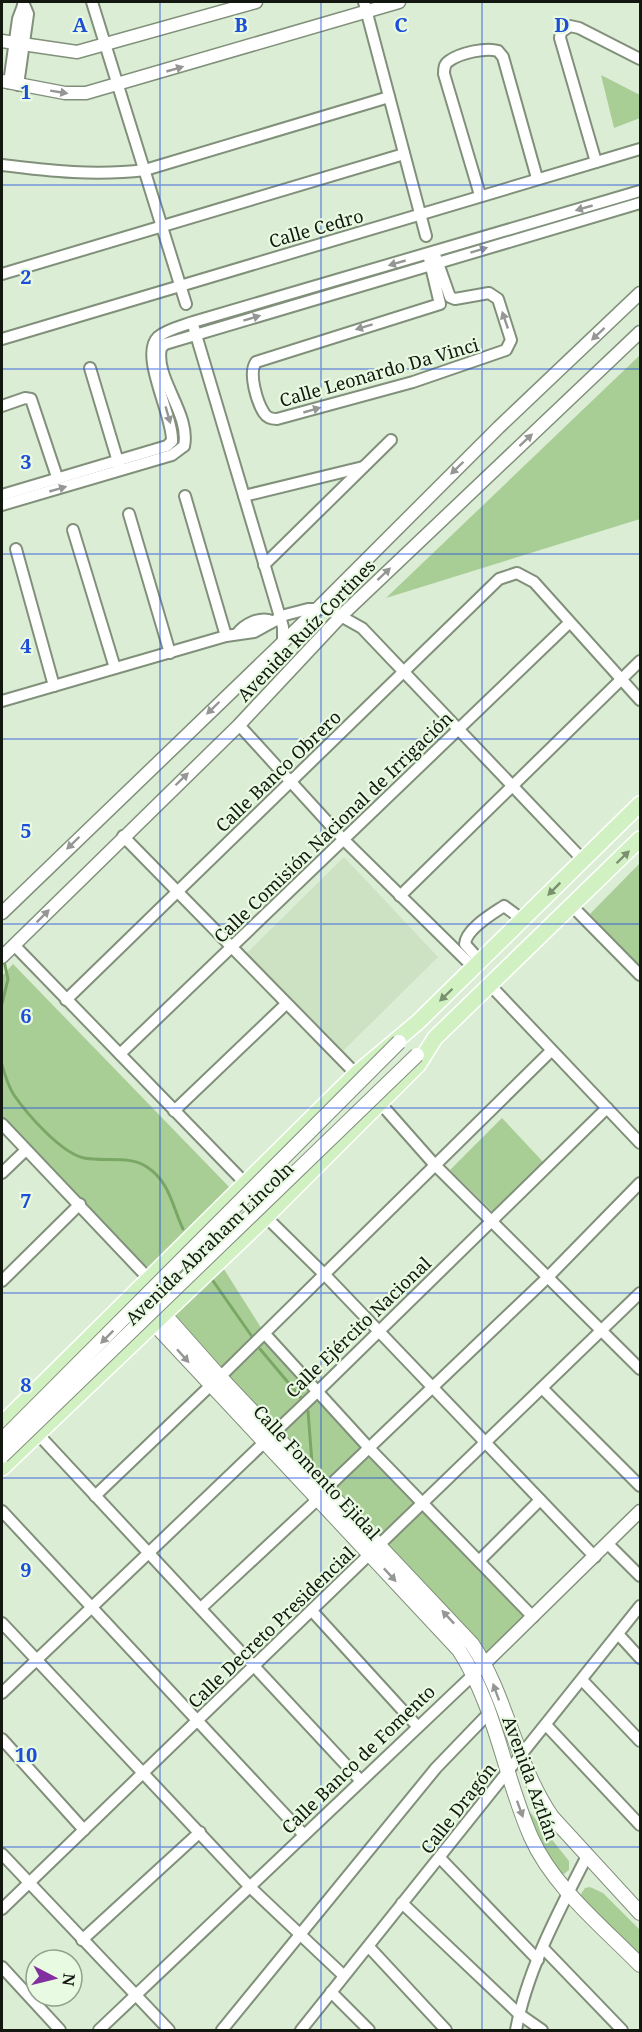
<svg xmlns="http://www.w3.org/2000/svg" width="642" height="2032" font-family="'Noto Serif',serif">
  <rect width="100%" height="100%" fill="#dcedd5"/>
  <polygon fill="#cde2c3" points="344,857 438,957 340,1054 245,955"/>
  <g fill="#a8ce96">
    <polygon points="601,75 640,95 640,118 614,128"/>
    <polygon points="640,355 640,519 386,598 639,356"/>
    <polygon points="640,863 640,967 590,914"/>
    <polygon points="13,964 233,1191 151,1275 2,1120 2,976"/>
    <polygon points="502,1118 546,1165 493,1212 450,1170"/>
    <polygon points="222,1266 265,1334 533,1617 485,1663 163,1312"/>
    <polygon points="522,1802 569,1861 569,1870 560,1877 540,1846"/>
    <polygon points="590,1887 603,1893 640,1930 640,1962 582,1904 581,1894 585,1888"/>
  </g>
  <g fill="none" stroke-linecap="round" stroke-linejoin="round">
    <g stroke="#7ba766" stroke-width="3">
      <polyline points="2,1004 8,979 4,961"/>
      <path d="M2 1065C5 1075 8 1086 14 1095 27 1114 61 1153 84 1158 104 1162 130 1155 147 1167 170 1182 172 1206 183 1229"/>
      <polyline points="211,1278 253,1338"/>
      <polyline points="260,1349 302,1399"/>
      <polyline points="308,1411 312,1463"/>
    </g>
    <defs>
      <g id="minor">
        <polyline points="92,2 186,304"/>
        <polyline points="364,2 426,236"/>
        <polyline points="9,83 18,19 24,3"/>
        <polyline points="18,85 28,14 23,2"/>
        <polyline points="596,162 560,38 561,32 570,26 579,28 640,59"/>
        <path d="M2 165C50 171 96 176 145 170L389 97"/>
        <path d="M480 195 444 74C444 69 444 64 449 61 460 53 486 47 498 51L503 57 537 178"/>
        <path d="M428 254 440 304 256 362C248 373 257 402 264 413 267 418 272 419 277 419L413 382 506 350 511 340 498 299 489 293 455 299 450 297 434 252"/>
        <polyline points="2,274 404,154"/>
        <polyline points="194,328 283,627 283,640"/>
        <polyline points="2,339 640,149"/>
        <polyline points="90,368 119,465"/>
        <polyline points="2,406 25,398 31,399 57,477"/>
        <path d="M172 441C173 415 139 355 158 337 166 330 182 326 193 322L640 191"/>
        <path d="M184 446C191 414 154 378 161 348L165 344 640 203"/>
        <polyline points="2,495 167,446 172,441"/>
        <polyline points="185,496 226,636"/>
        <polyline points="244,496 363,467"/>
        <polyline points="2,505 172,455 184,446"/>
        <polyline points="129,514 170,653"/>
        <polyline points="73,530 115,668"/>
        <polyline points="16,549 54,686"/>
        <polyline points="264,565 391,440"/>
        <path d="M237 634C244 624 260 616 272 621"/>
        <polyline points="2,701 226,636 254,632 285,615 308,609 328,609 362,628 583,860"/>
        <polyline points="239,725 343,839 474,968"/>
        <polyline points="123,836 356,1074"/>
        <polyline points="400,896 640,661"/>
        <polyline points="572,906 640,975"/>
        <polyline points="14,945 245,1183"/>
        <path d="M481 962 465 944C466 929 492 914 504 906L523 920"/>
        <polyline points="491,986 640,1143"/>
        <polyline points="66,1000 499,579 517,573 534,582 640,700"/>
        <polyline points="120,1054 569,623"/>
        <polyline points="381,1104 434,1164 640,1369"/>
        <polyline points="174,1111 286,1004"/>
        <polyline points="2,1124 149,1279"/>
        <polyline points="2,1173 26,1150"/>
        <polyline points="266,1217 326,1276 595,1557"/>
        <polyline points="2,1281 80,1204"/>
        <polyline points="265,1334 369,1448 533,1617"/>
        <polyline points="220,1377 551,1051"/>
        <polyline points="542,1388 640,1486"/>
        <polyline points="37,1433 360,1780"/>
        <polyline points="327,1488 548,1277 640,1183"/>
        <polyline points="95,1496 210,1386"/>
        <polyline points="2,1511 304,1835"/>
        <polyline points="608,1544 640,1576"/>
        <polyline points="479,1561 540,1500"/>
        <polyline points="201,1608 318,1499"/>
        <polyline points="313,1612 417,1726"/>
        <polyline points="2,1623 251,1888 343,1975"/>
        <polyline points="619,1635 640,1658"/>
        <polyline points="583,1681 640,1741"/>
        <polyline points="2,1693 317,1392 607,1108"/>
        <polyline points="547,1726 640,1825"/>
        <polyline points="2,1739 84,1830"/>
        <polyline points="2,1854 169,2030"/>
        <polyline points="440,1858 538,1960"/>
        <polyline points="402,1903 519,2014 542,2030"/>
        <polyline points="2,1909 640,1293"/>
        <polyline points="82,1940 200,1832"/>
        <polyline points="369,1947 446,2030"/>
        <polyline points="543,1948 622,2030"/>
        <polyline points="2,1967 60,2030"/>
        <polyline points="331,1992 369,2030"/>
        <polyline points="99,2030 473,1675"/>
        <polyline points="222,2030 436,1768 489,1713"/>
        <polyline points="301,2030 640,1606"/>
        <path d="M516 2030C527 1970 559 1911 587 1856"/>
      </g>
      <g id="tertiary">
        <polyline points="2,41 77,52 256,2"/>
        <polyline points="2,81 65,93 86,93 399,2"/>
        <polyline points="2,913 304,622 499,427 640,293"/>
        <polyline points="2,957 239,725 342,615 640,332"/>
        <polyline points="478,1670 640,1511"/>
      </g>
      <g id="secondary">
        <path d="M141 1288 220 1377 472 1644C507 1696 515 1763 552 1817L640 1913"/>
        <path d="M130 1298 459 1650C496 1707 504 1776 531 1837 553 1887 603 1927 640 1965"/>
      </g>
      <g id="primary">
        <polyline points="2,1424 356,1074 418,1022 640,804"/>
        <polyline points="2,1468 266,1217 418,1065 435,1038 640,839"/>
      </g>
    </defs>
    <use href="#minor" stroke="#81907a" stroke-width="14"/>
    <use href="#tertiary" stroke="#81907a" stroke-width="15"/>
    <use href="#secondary" stroke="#81907a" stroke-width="16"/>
    <use href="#primary" stroke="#fff" stroke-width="18"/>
    <use href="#minor" stroke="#fff" stroke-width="10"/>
    <use href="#tertiary" stroke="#fff" stroke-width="12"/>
    <use href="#secondary" stroke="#fff" stroke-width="14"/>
    <use href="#primary" stroke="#d1f1c2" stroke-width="15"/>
    <defs>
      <g id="secondary-bridge">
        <polyline points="2,1440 399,1042"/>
        <polyline points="2,1456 417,1055"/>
      </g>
    </defs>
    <use href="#secondary-bridge" stroke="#81907a" stroke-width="16" stroke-linecap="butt"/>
    <use href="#secondary-bridge" stroke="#fff" stroke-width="14"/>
  </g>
  <defs><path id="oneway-solid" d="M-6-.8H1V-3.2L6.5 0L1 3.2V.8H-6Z" transform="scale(1.5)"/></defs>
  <g fill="#949793">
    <use href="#oneway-solid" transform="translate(175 69) rotate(-16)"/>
    <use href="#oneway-solid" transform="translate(59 92) rotate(9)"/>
    <use href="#oneway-solid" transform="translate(584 208) rotate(164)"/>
    <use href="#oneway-solid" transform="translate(479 250) rotate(-17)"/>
    <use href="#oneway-solid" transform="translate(397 263) rotate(164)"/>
    <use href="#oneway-solid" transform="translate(252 318) rotate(-17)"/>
    <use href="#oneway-solid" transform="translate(505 320) rotate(-109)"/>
    <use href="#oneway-solid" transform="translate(364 327) rotate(163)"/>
    <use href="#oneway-solid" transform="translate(598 334) rotate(137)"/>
    <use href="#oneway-solid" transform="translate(312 410) rotate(-16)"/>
    <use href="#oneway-solid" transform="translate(168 415) rotate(74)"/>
    <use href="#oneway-solid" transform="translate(526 440) rotate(-43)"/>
    <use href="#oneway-solid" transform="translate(457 468) rotate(136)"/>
    <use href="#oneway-solid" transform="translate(58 489) rotate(-16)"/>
    <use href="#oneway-solid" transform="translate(384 574) rotate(-43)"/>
    <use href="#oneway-solid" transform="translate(213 708) rotate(136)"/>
    <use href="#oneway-solid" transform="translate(182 779) rotate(-44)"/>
    <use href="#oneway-solid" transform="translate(73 843) rotate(136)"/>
    <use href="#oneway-solid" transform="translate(43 916) rotate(-45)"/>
    <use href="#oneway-solid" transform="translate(107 1337) rotate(135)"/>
    <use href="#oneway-solid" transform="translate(183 1356) rotate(48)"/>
    <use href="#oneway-solid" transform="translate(390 1575) rotate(47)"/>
    <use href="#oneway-solid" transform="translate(448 1617) rotate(-133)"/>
    <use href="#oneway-solid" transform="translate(496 1692) rotate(-110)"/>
    <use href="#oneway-solid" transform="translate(520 1809) rotate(70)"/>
  </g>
  <g fill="#7b8f71">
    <use href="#oneway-solid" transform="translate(623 857) rotate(-44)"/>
    <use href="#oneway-solid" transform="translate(554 889) rotate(135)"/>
    <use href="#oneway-solid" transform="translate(446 995) rotate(136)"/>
  </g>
  <path fill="none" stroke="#1d4ed8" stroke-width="1.5" stroke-opacity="0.55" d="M160 2V2030M321 2V2030M482 2V2030M2 185H640M2 369H640M2 554H640M2 739H640M2 924H640M2 1108H640M2 1293H640M2 1478H640M2 1663H640M2 1847H640"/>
  <g text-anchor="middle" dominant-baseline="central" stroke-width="4.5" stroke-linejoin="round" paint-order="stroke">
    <g font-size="18" fill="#12180f" stroke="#e9fae2">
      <text transform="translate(316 228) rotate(-16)">Calle Cedro</text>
      <text transform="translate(379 372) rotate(-16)">Calle Leonardo Da Vinci</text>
      <text transform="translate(306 630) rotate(-46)">Avenida Ruíz Cortines</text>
      <text transform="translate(278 771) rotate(-44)">Calle Banco Obrero</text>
      <text transform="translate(333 827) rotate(-44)">Calle Comisión Nacional de Irrigación</text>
      <text transform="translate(209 1243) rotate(-44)">Avenida Abraham Lincoln</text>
      <text transform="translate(358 1327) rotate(-44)">Calle Ejército Nacional</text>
      <text transform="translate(317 1472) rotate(47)">Calle Fomento Ejidal</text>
      <text transform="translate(271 1627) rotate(-44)">Calle Decreto Presidencial</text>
      <text transform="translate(358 1759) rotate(-44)">Calle Banco de Fomento</text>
      <text transform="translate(531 1778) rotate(70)">Avenida Aztlán</text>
      <text transform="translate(458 1808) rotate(-52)">Calle Dragón</text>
    </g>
  </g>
  <g font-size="20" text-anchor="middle" font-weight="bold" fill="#1d4ed8" stroke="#e9fae2" stroke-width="4.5" stroke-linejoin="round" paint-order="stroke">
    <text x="80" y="32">A</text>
    <text x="241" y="32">B</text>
    <text x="401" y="32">C</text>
    <text x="562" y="32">D</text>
    <text x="26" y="99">1</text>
    <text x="26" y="284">2</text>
    <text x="26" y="469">3</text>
    <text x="26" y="653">4</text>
    <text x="26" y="838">5</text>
    <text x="26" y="1023">6</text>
    <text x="26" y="1208">7</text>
    <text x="26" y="1392">8</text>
    <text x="26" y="1577">9</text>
    <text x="26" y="1762">10</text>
  </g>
  <rect width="642" height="2032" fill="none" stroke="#12180f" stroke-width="6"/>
  <g transform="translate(54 1978) rotate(97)"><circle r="28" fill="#e9fae2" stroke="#93a08e" stroke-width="1.5"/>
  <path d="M0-4.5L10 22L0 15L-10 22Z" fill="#822f9f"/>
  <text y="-9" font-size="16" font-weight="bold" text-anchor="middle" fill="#12180f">N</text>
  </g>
</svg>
